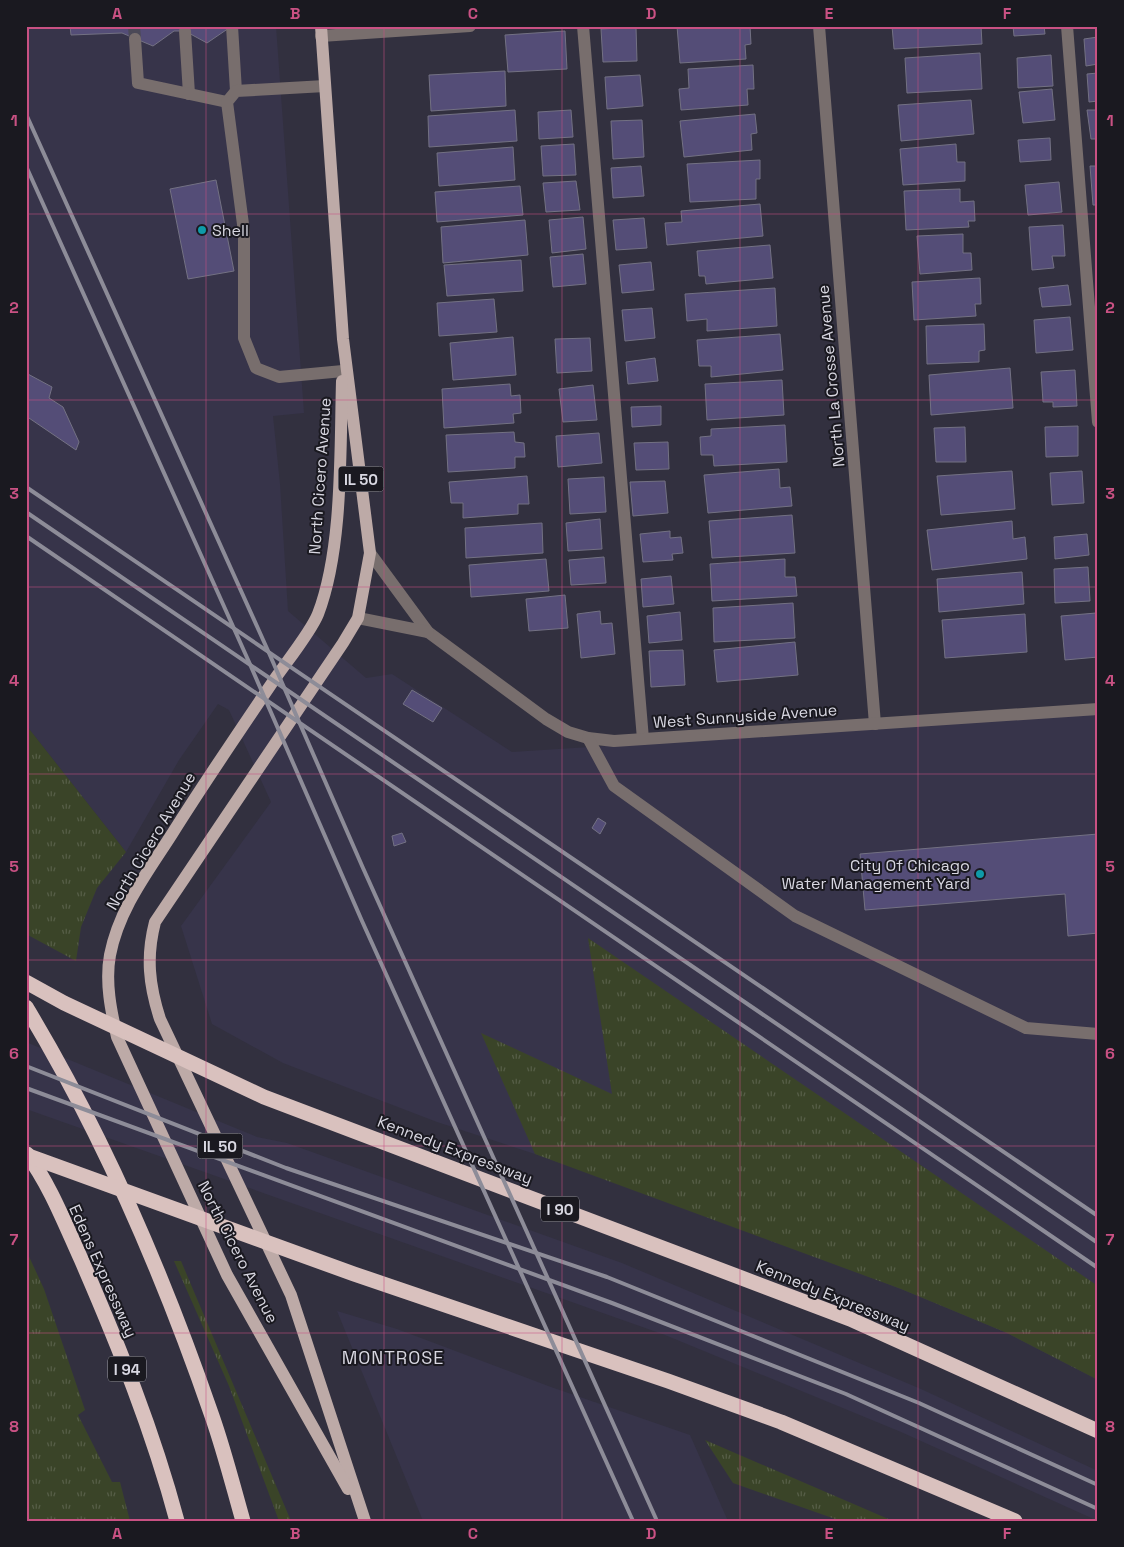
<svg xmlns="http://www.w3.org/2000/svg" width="1124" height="1547" font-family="'Space Grotesk',sans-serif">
  <defs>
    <pattern id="grass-tufts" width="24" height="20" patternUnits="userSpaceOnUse" patternTransform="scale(1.25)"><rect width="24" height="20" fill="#3a4428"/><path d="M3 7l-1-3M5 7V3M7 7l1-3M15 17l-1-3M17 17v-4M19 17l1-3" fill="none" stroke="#565e47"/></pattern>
  </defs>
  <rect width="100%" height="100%" fill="#32303f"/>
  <g fill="#37344a">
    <polygon points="26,26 276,26 304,413 273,416 280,484 288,611 366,678 392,674 512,752 1098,714 1098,1380 1007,1333 901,1289 665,1200 535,1154 437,1122 283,1063 212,1024 181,926 271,802 229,710 218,704 179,760 126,852 26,725"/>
    <polygon points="26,1042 257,1137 287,1143 622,1263 921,1389 1098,1471 1098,1521 901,1432 665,1335 26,1109"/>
    <polygon points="337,1311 397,1329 551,1387 690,1435 728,1521 423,1521"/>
  </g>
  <g fill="url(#grass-tufts)">
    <polygon points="26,725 126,852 97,888 81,927 76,961 26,934"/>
    <polygon points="588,938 1098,1286 1098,1380 1007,1333 901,1289 535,1154 481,1033 612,1094"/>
    <polygon points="26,1250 44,1289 85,1410 78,1415 112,1482 120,1482 130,1521 26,1521"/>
    <polygon points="174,1261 181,1261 291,1521 279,1521 229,1386"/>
    <polygon points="705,1440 893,1521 841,1521 733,1483"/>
  </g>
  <g fill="#544d77" stroke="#737183">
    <polygon points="70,26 229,26 229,28 207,43 185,31 174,31 153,46 122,33 71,35"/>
    <polygon points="677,26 750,26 751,44 745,45 746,59 680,63"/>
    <polygon points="892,26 981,26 982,44 894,49"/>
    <polygon points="1013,26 1044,26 1045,34 1014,36"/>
    <polygon points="636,27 637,61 603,62 601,29"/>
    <polygon points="565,31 567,69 508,72 505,35"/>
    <polygon points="1098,37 1098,64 1086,66 1084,39"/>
    <polygon points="980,53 982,89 907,93 905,58"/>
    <polygon points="1051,55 1053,86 1018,88 1017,58"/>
    <polygon points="753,65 754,89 747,89 748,105 681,110 679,89 689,88 688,69"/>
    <polygon points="505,71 506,106 431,111 429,75"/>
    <polygon points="1098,73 1098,101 1089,102 1087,74"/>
    <polygon points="640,75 643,106 607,109 605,77"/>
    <polygon points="1052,89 1055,120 1023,123 1019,92"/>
    <polygon points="971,100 974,134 901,141 898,105"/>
    <polygon points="515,110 517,141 429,147 428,116"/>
    <polygon points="571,110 573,137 539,139 538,112"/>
    <polygon points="1087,110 1098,110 1098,139 1091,139"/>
    <polygon points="755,114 757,133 751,134 752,150 684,157 680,121"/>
    <polygon points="642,120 644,157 613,159 611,121"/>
    <polygon points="1050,138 1051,160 1020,162 1018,140"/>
    <polygon points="574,144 576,175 543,176 541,146"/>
    <polygon points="956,144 957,162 965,162 965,181 903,185 900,149"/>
    <polygon points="513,147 515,180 439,186 437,153"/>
    <polygon points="760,160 760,179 756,179 756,199 690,202 687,164"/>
    <polygon points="641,166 644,196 613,198 611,168"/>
    <polygon points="1090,166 1098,166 1098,205 1093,205"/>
    <polygon points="216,180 234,271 188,279 170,189"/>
    <polygon points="576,181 580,210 546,212 543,183"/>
    <polygon points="1059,182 1062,212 1028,215 1025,185"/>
    <polygon points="520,186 523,215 437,222 435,192"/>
    <polygon points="960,189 960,202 974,201 975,221 968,221 969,227 906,230 904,191"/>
    <polygon points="760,204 763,236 667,245 665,223 682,222 681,211"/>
    <polygon points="583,217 586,249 552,253 549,220"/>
    <polygon points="644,218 647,248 616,250 613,220"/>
    <polygon points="525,220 528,255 443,263 441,227"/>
    <polygon points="1063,225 1065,256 1052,256 1054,268 1032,270 1029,227"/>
    <polygon points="963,234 963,253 971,253 972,270 920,274 917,236"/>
    <polygon points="770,245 773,278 706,284 705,276 699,276 697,251"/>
    <polygon points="583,254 586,284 553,287 550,257"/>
    <polygon points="521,260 523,291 447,296 444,265"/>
    <polygon points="651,262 654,290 622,293 619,265"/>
    <polygon points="980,278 981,304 975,304 976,316 914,320 912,282"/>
    <polygon points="1068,285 1071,305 1042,307 1039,288"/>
    <polygon points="775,288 777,326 707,331 707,319 687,321 685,294"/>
    <polygon points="494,299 497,332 439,336 437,303"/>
    <polygon points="652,308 655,338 625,341 622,310"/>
    <polygon points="1070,317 1073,350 1036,353 1034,320"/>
    <polygon points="984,324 985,350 979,351 979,362 927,364 926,326"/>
    <polygon points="780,334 783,370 711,377 711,366 699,366 697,340"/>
    <polygon points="513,337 516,375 453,380 450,343"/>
    <polygon points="590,338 592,371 557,373 555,339"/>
    <polygon points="655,358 658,381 628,384 626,362"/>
    <polygon points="1010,368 1013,408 931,415 929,375"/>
    <polygon points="1075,370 1077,406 1053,407 1053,402 1043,402 1041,372"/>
    <polygon points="26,373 52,387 49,398 63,407 79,442 76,450 26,416"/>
    <polygon points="782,380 784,415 707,420 705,384"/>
    <polygon points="510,384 511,396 520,395 521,413 513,414 514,423 444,428 442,389"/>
    <polygon points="593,385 597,420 563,422 559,389"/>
    <polygon points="661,406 661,425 632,427 631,407"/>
    <polygon points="785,425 787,462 714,466 713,455 701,455 700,437 711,436 711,429"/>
    <polygon points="1078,426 1078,456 1046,457 1045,427"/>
    <polygon points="965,427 966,462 936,462 934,428"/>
    <polygon points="514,432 515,442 524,443 525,457 515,457 515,468 448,472 446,435"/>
    <polygon points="599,433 602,463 558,467 556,436"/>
    <polygon points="668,442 669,469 636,470 634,443"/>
    <polygon points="779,469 780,488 790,487 792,506 708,513 704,475"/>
    <polygon points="1012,471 1015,509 941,515 937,476"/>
    <polygon points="1082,471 1084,503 1052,505 1050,473"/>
    <polygon points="527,476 529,504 518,504 518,514 463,518 463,503 451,503 449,482"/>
    <polygon points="604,477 606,512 570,514 568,479"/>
    <polygon points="665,481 668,513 633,516 630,482"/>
    <polygon points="792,515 795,553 712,558 709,521"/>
    <polygon points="600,519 602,549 568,551 566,523"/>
    <polygon points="1012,521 1013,539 1025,537 1027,559 932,570 927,530"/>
    <polygon points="542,523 543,553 466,558 465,528"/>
    <polygon points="670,531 670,538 681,537 683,553 672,554 673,560 643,562 640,534"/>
    <polygon points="1087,534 1089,555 1055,559 1054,537"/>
    <polygon points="604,557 606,583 571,585 569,560"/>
    <polygon points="546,559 549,591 471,597 469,565"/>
    <polygon points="785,559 785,577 795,577 797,596 712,601 710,564"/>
    <polygon points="1088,567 1090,601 1055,603 1054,569"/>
    <polygon points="1022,572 1024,604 939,612 937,579"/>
    <polygon points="671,576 674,604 643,607 641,579"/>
    <polygon points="565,595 568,628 529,631 526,599"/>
    <polygon points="793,603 795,638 714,642 713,608"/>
    <polygon points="600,611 601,624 612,623 615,654 581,658 577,614"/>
    <polygon points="680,612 682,640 649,643 647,616"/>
    <polygon points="1096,613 1098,657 1065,660 1061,616"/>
    <polygon points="1025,614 1027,652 945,658 942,620"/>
    <polygon points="795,642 798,675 717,682 714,650"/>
    <polygon points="683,650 685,685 651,687 649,651"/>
    <polygon points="412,690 442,708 433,722 403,704"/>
    <polygon points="598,818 606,823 600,834 592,828"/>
    <polygon points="402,833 406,842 394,846 392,836"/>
    <polygon points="1098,834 1098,933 1068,936 1065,894 865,910 860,854"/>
  </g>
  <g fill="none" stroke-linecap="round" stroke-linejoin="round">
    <polyline stroke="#4b4957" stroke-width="12" stroke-dasharray="12 6" stroke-linecap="butt" points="134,26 135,39"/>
    <g stroke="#786e6d" stroke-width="12">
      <polyline points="232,26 236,91"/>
      <polyline points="583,26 643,739"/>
      <polyline points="819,26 875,724"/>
      <polyline points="1067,26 1098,422"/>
      <polyline points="185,31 189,94"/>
      <polyline points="321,36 470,26"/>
      <polyline points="135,39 138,83 227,102"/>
      <polyline points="325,86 236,91 227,102 244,232 244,338 256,368 279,377 343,371"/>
      <polyline points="370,553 428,632 546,719 568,732 588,738 614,741 1098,709"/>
      <polyline points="358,618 428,632"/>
      <polyline points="588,738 614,786 795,916 1026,1028 1098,1034"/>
    </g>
    <g stroke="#bdaaa7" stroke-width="12">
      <path d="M321 26 343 339 370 553 358 618 343 643 155 922C146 957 149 985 160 1019L291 1295 365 1521"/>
      <path d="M342 381C340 451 343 549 318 614 311 632 284 665 272 683 238 733 204 783 172 834 147 873 119 909 110 955 105 982 111 1011 117 1037L227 1275 348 1489"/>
    </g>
    <g stroke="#d9c1be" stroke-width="15">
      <polyline points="26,982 64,1003 264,1097 850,1319 1098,1431"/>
      <path d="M26 1007C104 1136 163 1274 212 1416 224 1450 233 1486 243 1521"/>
      <path d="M27 1154C50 1185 65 1224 81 1259 118 1344 153 1431 177 1521"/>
      <polyline points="26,1155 354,1274 668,1381 781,1422 1015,1521"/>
    </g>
    <g stroke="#8d8c98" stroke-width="4">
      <polyline points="26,114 269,653 363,868 657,1521"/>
      <polyline points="26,166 249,662 362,921 633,1521"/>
      <polyline points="26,487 1098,1216"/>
      <polyline points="26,512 1098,1243"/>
      <polyline points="26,536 1098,1268"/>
      <polyline points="26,1066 286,1168 607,1277 919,1403 1098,1485"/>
      <polyline points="26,1088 612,1303 846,1394 1098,1509"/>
    </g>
  </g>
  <path fill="none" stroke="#c95183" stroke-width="1" stroke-opacity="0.55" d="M206 26V1521M384 26V1521M562 26V1521M740 26V1521M918 26V1521M26 214H1098M26 400H1098M26 587H1098M26 774H1098M26 960H1098M26 1146H1098M26 1333H1098"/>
  <g fill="#0f9aa8" stroke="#1a1920" stroke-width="2">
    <circle cx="202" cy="230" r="5"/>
    <circle cx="980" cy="874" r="5"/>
  </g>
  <g text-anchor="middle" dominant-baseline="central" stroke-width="4" stroke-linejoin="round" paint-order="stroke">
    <g fill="#1a1920" stroke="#9f9ea7" stroke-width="1">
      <rect x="338.5" y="466.5" width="45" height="25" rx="4"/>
      <rect x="197.5" y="1133.5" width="45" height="25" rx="4"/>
      <rect x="541" y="1196.5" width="38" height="25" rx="4"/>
      <rect x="108" y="1356.5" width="38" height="25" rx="4"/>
    </g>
    <g font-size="15" font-weight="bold" fill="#d8d7e1">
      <text x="361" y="479">IL 50</text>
      <text x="220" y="1146">IL 50</text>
      <text x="560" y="1209">I 90</text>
      <text x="127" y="1369">I 94</text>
    </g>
    <g font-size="16" fill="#d8d7e1" stroke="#1a1920" text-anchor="start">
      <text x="212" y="230">Shell</text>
      <text x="970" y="865" text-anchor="end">City Of Chicago<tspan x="970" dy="18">Water Management Yard</tspan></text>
    </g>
    <g font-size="16" fill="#d8d7e1" stroke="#1a1920">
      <text transform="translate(831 376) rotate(-95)">North La Crosse Avenue</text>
      <text transform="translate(320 476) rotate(-86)">North Cicero Avenue</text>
      <text transform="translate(745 716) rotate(-4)">West Sunnyside Avenue</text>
      <text transform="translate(151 841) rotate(-59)">North Cicero Avenue</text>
      <text transform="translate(455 1150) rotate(21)">Kennedy Expressway</text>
      <text transform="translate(238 1252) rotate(63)">North Cicero Avenue</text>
      <text transform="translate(103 1271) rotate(66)">Edens Expressway</text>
      <text transform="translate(833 1296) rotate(22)">Kennedy Expressway</text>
    </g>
    <g font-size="18" letter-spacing="1" fill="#d8d7e1" stroke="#1a1920">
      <text x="393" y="1357">MONTROSE</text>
    </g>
  </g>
  <rect width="1124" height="1547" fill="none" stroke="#1a1920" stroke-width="55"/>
  <rect x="28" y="28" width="1068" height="1492" fill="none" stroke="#c95183" stroke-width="2"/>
  <g font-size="16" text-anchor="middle" font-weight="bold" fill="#c95183">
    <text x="117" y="19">A</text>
    <text x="295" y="19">B</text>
    <text x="473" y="19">C</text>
    <text x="651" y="19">D</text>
    <text x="829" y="19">E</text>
    <text x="1007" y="19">F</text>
    <text x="14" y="126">1</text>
    <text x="1110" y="126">1</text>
    <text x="14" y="313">2</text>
    <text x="1110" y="313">2</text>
    <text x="14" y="499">3</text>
    <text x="1110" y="499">3</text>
    <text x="14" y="686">4</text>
    <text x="1110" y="686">4</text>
    <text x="14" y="872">5</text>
    <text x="1110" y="872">5</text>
    <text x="14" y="1059">6</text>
    <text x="1110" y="1059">6</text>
    <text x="14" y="1245">7</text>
    <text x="1110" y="1245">7</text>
    <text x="14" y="1432">8</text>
    <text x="1110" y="1432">8</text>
    <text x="117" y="1539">A</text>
    <text x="295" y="1539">B</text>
    <text x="473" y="1539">C</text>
    <text x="651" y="1539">D</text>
    <text x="829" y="1539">E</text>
    <text x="1007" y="1539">F</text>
  </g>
</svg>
